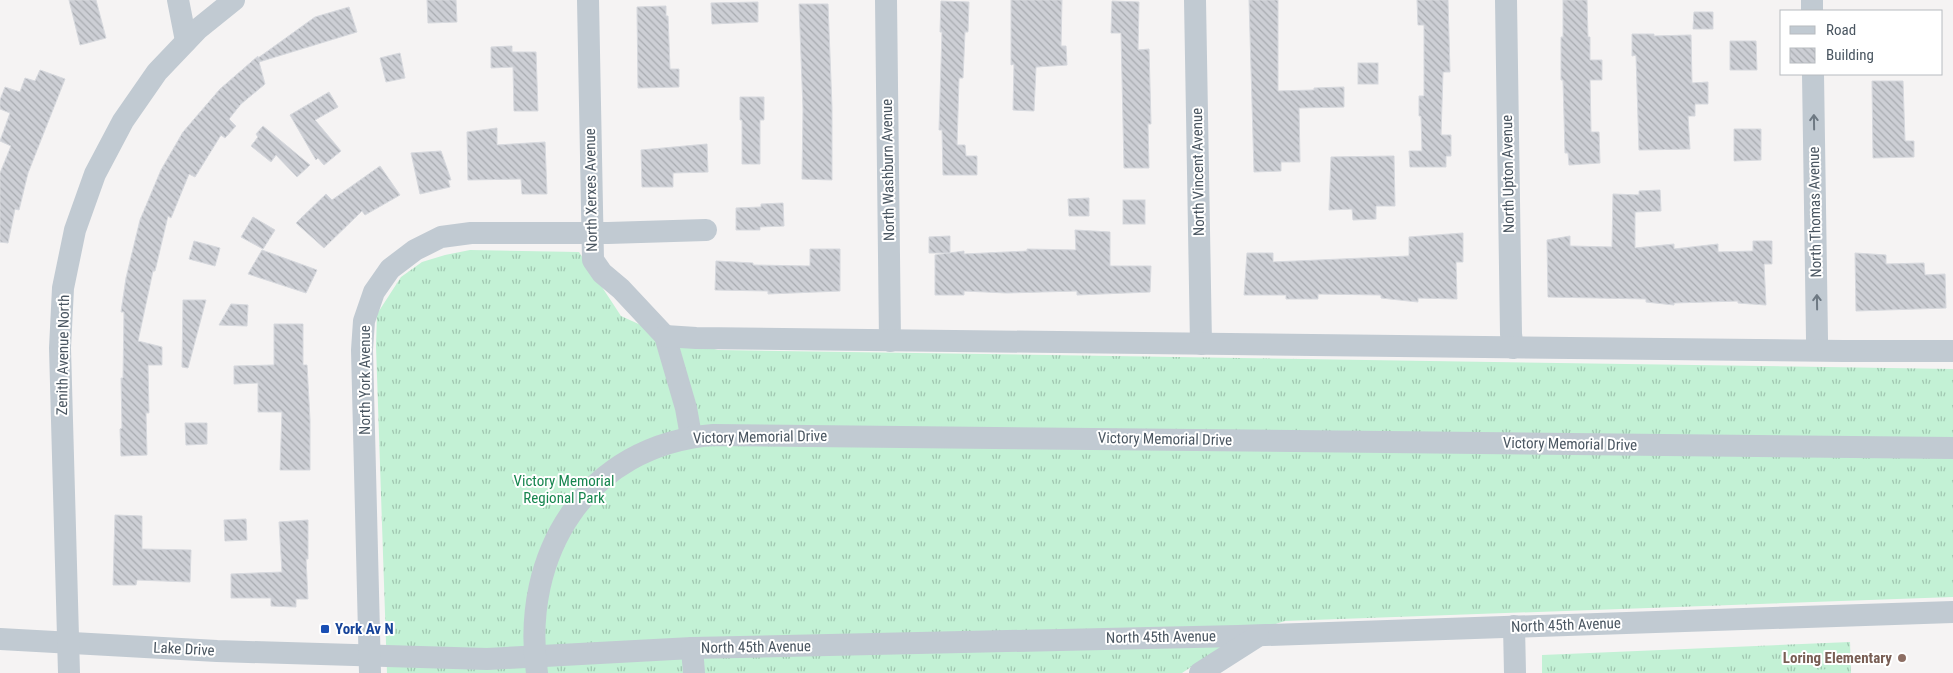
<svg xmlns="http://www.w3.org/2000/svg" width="1953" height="673" font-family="'Roboto Condensed',sans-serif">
  <defs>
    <pattern id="grass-tufts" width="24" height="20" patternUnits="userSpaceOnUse" patternTransform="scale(1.25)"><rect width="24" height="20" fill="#c3f1d5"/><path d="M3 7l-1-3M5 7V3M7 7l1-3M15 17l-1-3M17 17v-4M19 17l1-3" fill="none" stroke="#a0c6b0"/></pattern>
    <pattern id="building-back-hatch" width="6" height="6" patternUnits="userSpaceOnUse" patternTransform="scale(1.25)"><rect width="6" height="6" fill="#cdcfd5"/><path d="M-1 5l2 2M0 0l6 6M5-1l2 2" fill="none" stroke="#a8abb0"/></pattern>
  </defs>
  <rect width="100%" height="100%" fill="#f5f3f3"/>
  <g fill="url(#grass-tufts)">
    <polygon points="470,250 579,252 621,316 665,336 718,350 1953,369 1953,597 1285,621 1238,636 1182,673 387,673 376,346 377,314 401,277 422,262 445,255"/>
    <polygon points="1850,642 1851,673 1542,673 1542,655"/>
  </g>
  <polygon fill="#c3f1d5" points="1841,669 1841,673 1795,673 1795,670"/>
  <g fill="url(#building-back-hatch)" stroke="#d7d9de">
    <polygon points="69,0 96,0 106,38 80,45"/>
    <polygon points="427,0 456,0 457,22 428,23"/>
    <polygon points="1011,0 1062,0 1061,46 1066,46 1067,65 1036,67 1034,111 1013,110 1014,64 1011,65"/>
    <polygon points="1249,0 1278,0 1278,91 1314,90 1314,88 1344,87 1344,107 1299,108 1300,162 1281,162 1281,171 1254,172"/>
    <polygon points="1417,0 1448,0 1450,72 1443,72 1441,135 1451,135 1451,156 1446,156 1446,167 1410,167 1409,151 1422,151 1421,116 1419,116 1419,96 1424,96 1424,25 1418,25"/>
    <polygon points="1563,0 1587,0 1588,37 1590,37 1590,60 1602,60 1602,80 1590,80 1591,132 1599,132 1600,163 1569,165 1568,153 1565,153 1563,80 1561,80 1561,37 1563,37"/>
    <polygon points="941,1 969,2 968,32 965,32 963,78 959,78 957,145 965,145 966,156 977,156 977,175 943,175 942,130 939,130 942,32 940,32"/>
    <polygon points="1112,1 1139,2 1138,50 1149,49 1151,124 1148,124 1149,168 1124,168 1121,33 1111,33"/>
    <polygon points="758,2 758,22 712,24 711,3"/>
    <polygon points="799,4 828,4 832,108 832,180 802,179 803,109"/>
    <polygon points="666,6 666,16 668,16 670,69 679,69 679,87 638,88 637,7"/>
    <polygon points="349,7 357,32 259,62 265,84 241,104 229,119 236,126 225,138 221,135 195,177 189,174 171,218 168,216 155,271 153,271 138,341 162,347 162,365 148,365 149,413 146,413 147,455 121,456 120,429 122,428 121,378 123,378 124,312 121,312 126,278 140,220 161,170 183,132 220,89 258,56 258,58 315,17"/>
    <polygon points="1694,12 1713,12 1713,29 1693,29"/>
    <polygon points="1632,34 1654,34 1654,36 1691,35 1692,83 1708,82 1708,104 1695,104 1695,116 1688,116 1690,149 1639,150 1636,55 1632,56"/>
    <polygon points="1730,41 1756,41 1757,70 1730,70"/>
    <polygon points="512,46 512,52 536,52 538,111 514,111 513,67 491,68 491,47"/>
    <polygon points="400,53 405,78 386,82 380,58"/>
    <rect x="1358" y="63" width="20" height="21"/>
    <polygon points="40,70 65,79 28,173 19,210 15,209 8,243 0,242 0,173 11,146 0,141 10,113 0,109 0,100 5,87 20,92 25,78 35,81"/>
    <polygon points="1872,81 1903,81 1905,141 1914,141 1914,157 1873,158"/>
    <polygon points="329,92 338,107 315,120 341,151 324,165 318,158 316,160 290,115"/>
    <polygon points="740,97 764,97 764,120 760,120 760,164 742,164 742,120 740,120"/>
    <polygon points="263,126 310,165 297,177 276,155 271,162 251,146 258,137 256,134"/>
    <polygon points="497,128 497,145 545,142 547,194 522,194 521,179 468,180 467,132"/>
    <polygon points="1734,129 1761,129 1761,160 1734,161"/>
    <polygon points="707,144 708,172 673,173 673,187 642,187 641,150"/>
    <polygon points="441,151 451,180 448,180 450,187 420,194 411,153"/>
    <polygon points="1394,156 1395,206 1376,206 1376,219 1353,220 1352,209 1329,210 1331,157"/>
    <polygon points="380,166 400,195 365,215 362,211 324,248 296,223 326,194 332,200"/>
    <polygon points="1660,190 1661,211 1635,212 1635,248 1674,244 1674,249 1718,244 1718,252 1753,251 1753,241 1772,241 1772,264 1764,264 1766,305 1738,303 1738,301 1674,303 1674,305 1646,302 1646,299 1548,297 1547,240 1570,236 1570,246 1612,247 1613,194 1639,195 1639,191"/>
    <polygon points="1089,198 1089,216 1069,216 1068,199"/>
    <rect x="1123" y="200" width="22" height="24"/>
    <polygon points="783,203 784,226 760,227 760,230 736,230 736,208 761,207 761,204"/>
    <polygon points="253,217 275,230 263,249 241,237"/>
    <polygon points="1075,230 1110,232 1110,266 1151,266 1150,292 1077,295 1077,291 1007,293 964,291 964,295 935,295 935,255 964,251 964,254 1027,251 1027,249 1076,250"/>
    <polygon points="1463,233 1463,262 1456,262 1457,299 1418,298 1418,302 1381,298 1381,295 1318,294 1318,299 1286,299 1286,295 1244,295 1247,253 1273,253 1273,262 1409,256 1409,237"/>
    <polygon points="950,236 950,253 929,253 929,237"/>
    <polygon points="194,241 220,248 215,266 189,259"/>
    <polygon points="810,249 840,249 840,291 768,294 768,291 715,290 716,261 753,263 753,265 810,266"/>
    <polygon points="262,250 317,270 306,293 248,274"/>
    <polygon points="1855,253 1886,255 1886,264 1924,263 1925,275 1945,274 1946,308 1856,311"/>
    <polygon points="183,300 206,300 188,368 182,367"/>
    <polygon points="231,304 248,305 247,326 219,325"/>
    <polygon points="274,324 303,324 303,365 307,365 310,420 310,470 280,470 282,412 258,412 258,383 234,384 234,366 274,365"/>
    <polygon points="185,423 207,423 207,444 186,445"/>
    <polygon points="115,515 142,516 142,549 191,550 190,582 137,580 136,585 113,585"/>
    <polygon points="246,519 247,540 225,541 224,520"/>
    <polygon points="308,520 308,559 306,559 308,599 296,599 296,607 271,606 271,598 231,598 231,574 282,572 279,522"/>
  </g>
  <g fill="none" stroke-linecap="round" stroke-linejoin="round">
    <g stroke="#c1cad2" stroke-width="22">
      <polyline points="178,0 186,41"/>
      <polyline points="588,0 593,260 602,273 621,289 665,336 686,408 691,436"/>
      <polyline points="886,0 890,341"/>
      <polyline points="1195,0 1201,344"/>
      <polyline points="1506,0 1511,334 1513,348"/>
      <polyline points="1812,0 1812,11"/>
      <polyline points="1813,74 1817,339 1816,350"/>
      <polyline points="665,336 696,338 1844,351 1953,351"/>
      <polyline points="1514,626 1515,673"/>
      <polyline points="0,639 217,651 487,659 692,648 1238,636 1953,612"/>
      <polyline points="692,648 694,673"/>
      <polyline points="69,673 60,348 63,288 75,230 95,174 123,121 157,72 198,29 234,0"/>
      <polyline points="370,673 362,350 364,321 374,292 390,269 415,250 441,237 471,233 608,233 706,230"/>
      <path d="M537 673C520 554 587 445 713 435L1953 448"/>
      <polyline points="1200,673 1258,636"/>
    </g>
  </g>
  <defs><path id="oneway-shaft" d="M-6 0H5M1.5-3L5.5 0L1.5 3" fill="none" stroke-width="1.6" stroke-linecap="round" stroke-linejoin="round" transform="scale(1.25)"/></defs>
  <g stroke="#6e7983">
    <use href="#oneway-shaft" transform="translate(1814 122) rotate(-91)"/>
    <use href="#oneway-shaft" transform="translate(1817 302) rotate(-91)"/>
  </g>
  <rect fill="#1a4fb4" stroke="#fff" stroke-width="2" x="320" y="624" width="10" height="10" rx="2.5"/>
  <circle fill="#8d6e63" stroke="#fff" stroke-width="2" cx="1902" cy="658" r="5"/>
  <g text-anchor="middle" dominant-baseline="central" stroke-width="4" stroke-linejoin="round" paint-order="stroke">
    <g font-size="15" fill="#4a5661" stroke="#fff">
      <text transform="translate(888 170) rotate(-91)">North Washburn Avenue</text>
      <text transform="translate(1198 172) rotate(-91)">North Vincent Avenue</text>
      <text transform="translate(1508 174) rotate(-91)">North Upton Avenue</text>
      <text transform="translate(591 190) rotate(-91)">North Xerxes Avenue</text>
      <text transform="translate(1815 212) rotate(-91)">North Thomas Avenue</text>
      <text transform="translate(63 355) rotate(-89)">Zenith Avenue North</text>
      <text transform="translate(365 380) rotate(-90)">North York Avenue</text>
      <text transform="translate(760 437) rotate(-1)">Victory Memorial Drive</text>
      <text transform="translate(1165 439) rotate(1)">Victory Memorial Drive</text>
      <text transform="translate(1570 444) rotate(1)">Victory Memorial Drive</text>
      <text transform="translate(1566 625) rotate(-2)">North 45th Avenue</text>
      <text transform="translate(1161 637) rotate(-1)">North 45th Avenue</text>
      <text transform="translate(756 647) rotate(-1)">North 45th Avenue</text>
      <text transform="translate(184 649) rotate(3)">Lake Drive</text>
    </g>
    <g font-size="15" fill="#17864f" stroke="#fff">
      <text x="564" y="481">Victory Memorial<tspan x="564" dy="17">Regional Park</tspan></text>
    </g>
    <g font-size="15" font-weight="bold" fill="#164399" stroke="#fff" text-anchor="start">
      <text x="335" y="629">York Av N</text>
    </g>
    <g font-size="15" font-weight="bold" fill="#785e54" stroke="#fff" text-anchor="end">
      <text x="1892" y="658">Loring Elementary</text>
    </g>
  </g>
  <rect x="1780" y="10" width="162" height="65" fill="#ffffff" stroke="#b7bbc0"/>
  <rect x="1790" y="26" width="25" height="8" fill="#c1cad2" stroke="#b7bbc0"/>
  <text x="1826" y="35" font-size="15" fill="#4a5661">Road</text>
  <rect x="1790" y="48" width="25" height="15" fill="url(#building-back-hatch)" stroke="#b7bbc0"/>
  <text x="1826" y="60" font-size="15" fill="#4a5661">Building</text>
</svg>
